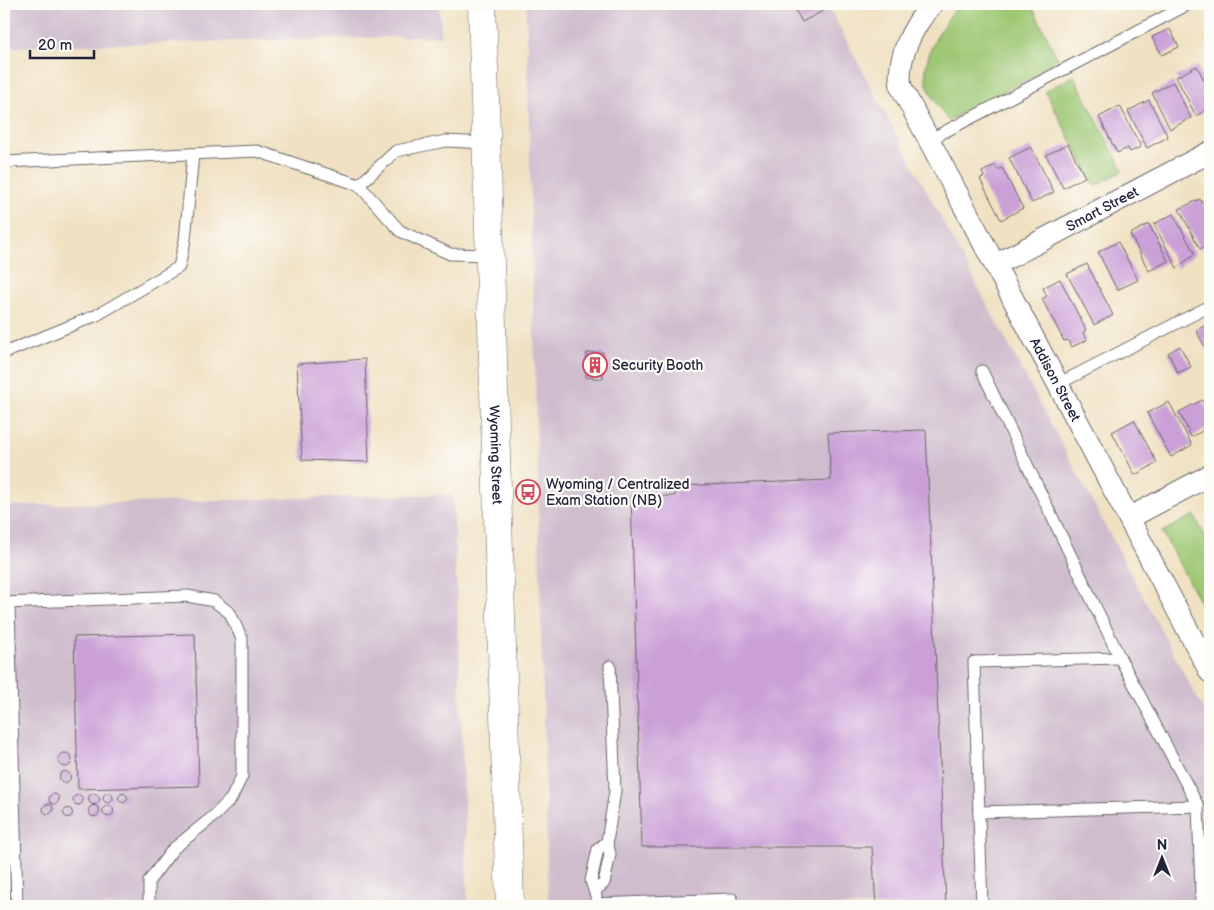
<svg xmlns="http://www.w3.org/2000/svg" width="1214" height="910" font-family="'Balsamiq Sans',sans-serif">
  <rect width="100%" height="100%" fill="#fdfcf7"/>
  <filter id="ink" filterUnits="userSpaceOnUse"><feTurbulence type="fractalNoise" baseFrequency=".02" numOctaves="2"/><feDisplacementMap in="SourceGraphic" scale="10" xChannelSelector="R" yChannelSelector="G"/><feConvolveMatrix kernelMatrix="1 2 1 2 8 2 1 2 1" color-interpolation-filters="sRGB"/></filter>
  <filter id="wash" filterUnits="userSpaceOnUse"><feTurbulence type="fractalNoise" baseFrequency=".0096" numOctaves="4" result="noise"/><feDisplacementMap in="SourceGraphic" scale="20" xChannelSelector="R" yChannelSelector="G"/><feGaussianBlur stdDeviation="1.12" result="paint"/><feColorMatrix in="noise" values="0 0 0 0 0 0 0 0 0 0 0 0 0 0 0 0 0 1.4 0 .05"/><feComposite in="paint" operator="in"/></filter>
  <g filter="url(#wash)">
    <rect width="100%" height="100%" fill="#f0e1c2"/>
    <g fill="#cfbdce">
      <polygon points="4,4 439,4 441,36 4,47"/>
      <polygon points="526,4 836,4 829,8 1210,722 1210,906 548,906"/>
      <polygon points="453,494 468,906 4,906 4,506"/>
    </g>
    <g fill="#9fc874" stroke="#607558">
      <path d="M959 4H1031L1060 63 948 121C941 109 931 97 927 84 920 58 943 24 959 4Z"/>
      <polygon points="1074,76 1123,171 1095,186 1045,91"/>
      <polygon points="1194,515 1210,546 1210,621 1162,532"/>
    </g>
    <g id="blocks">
      <g fill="#caa0d7">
        <polygon points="792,4 836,4 802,22"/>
        <polygon points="1170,29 1179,47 1162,55 1152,37"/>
        <polygon points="1197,66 1210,92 1210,108 1196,116 1176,77"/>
        <polygon points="1173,82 1191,118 1170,129 1152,93"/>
        <polygon points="1149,100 1168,137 1147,148 1128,111"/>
        <polygon points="1120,106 1141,147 1130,152 1128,148 1117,153 1099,117"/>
        <polygon points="1068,144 1085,177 1063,188 1046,155"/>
        <polygon points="1031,147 1054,192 1032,203 1009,158"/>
        <polygon points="995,165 998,170 1002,168 1023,208 1001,220 980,179 984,177 982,172"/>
        <polygon points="1200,199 1210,218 1210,255 1206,246 1200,249 1179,209"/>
        <polygon points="1173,214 1195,254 1177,268 1154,224"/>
        <polygon points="1149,224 1168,261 1149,271 1130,234"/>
        <polygon points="1118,242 1138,280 1117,290 1098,252"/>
        <polygon points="1087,264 1113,315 1094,325 1067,274"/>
        <polygon points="1060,279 1086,330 1083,332 1087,340 1072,347 1068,340 1064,341 1042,299 1047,296 1043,288"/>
        <polygon points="1210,323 1210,347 1206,349 1196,330"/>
        <polygon points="1180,346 1191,367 1178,373 1168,353"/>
        <polygon points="603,352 603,379 586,377 587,353"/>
        <polygon points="365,359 369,462 302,460 297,364"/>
        <polygon points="1202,400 1210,416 1210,427 1191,437 1179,412"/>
        <polygon points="1169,402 1192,445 1171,457 1147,413"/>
        <polygon points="1134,420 1157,463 1135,475 1112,432"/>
        <polygon points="926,430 946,906 876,906 872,847 642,847 631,496 675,496 676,486 831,480 828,433"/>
        <polygon points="195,634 199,786 78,789 74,637"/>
        <circle cx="65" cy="760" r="7"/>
        <circle cx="65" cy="777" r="5.5"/>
        <circle cx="108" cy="798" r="5"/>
        <circle cx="123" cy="798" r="4.5"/>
        <circle cx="94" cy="799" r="5.5"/>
        <circle cx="54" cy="799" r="5"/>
        <circle cx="78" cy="800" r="5"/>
        <circle cx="48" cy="809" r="5"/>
        <circle cx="108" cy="811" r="5.5"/>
        <circle cx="94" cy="811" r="5.5"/>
        <circle cx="68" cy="813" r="4.5"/>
      </g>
    </g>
  </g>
  <g filter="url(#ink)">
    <use href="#blocks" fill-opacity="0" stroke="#6a656a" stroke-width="1"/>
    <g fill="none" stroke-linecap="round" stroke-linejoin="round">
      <defs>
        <g id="service">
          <polyline points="929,140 1189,4"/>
          <polyline points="486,143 446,141 396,151 359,185 400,231 450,254 489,255"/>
          <polyline points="4,162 257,151 359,185"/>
          <polyline points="4,353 97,315 179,267 185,240 193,154"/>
          <polyline points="982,371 1120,658 1198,806 1201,888"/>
          <polyline points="1058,384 1210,306"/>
          <polyline points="4,603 187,596 214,601 230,613 242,639 242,776 231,799 215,815 173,849 149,881 149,906"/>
          <polyline points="9,603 17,906"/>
          <polyline points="979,812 1198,806"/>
          <polyline points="595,891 604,883 610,854 607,842 615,791 610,666"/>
          <polyline points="596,896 591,881 598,849 607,842"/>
          <polyline points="596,904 732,899 732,906"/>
          <polyline points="982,906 974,662 1120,658"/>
          <polyline points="1201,906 1201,888 1210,888"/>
        </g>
        <g id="minor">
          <path id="s1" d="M932 4C913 26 896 58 901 87L1210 672"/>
          <path id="s2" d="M995 265 1210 152"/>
          <polyline points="1129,518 1210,475"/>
        </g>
        <g id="tertiary">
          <path id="s3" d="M482 4 510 906"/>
        </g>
      </defs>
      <use href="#service" stroke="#6a656a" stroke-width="13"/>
      <use href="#minor" stroke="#6a656a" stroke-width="23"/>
      <use href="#tertiary" stroke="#6a656a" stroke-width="29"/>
      <use href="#service" stroke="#fff" stroke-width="11"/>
      <use href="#minor" stroke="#fff" stroke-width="21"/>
      <use href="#tertiary" stroke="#fff" stroke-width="28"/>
    </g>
  </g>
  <defs>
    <symbol id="building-ring" viewBox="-11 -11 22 22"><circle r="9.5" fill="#fdfcf7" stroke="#d1495b" stroke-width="1.5"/><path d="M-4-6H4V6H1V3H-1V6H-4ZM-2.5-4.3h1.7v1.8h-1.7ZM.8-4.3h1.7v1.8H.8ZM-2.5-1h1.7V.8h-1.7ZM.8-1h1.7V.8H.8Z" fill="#d1495b"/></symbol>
    <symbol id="bus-ring" viewBox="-11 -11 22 22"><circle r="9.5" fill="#fdfcf7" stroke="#d1495b" stroke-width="1.5"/><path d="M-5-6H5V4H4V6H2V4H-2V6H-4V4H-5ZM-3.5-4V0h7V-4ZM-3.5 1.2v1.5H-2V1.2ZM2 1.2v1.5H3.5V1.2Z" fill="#d1495b"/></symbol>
  </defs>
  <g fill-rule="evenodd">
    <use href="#building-ring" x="581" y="351" width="28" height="28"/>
    <use href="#bus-ring" x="514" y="478" width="28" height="28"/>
  </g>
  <g text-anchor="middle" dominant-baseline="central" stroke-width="4.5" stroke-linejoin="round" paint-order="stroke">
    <g font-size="14" fill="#22223b" stroke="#fdfcf7">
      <text stroke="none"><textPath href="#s2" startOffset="121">Smart Street</textPath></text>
      <text stroke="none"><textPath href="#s1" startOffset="422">Addison Street</textPath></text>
      <text stroke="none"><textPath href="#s3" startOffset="451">Wyoming Street</textPath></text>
    </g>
    <g font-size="14" fill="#22223b" stroke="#fdfcf7" text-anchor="start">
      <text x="612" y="365">Security Booth</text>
      <text x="546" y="484">Wyoming / Centralized<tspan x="546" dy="16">Exam Station (NB)</tspan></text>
    </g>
  </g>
  <rect width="1214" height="910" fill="none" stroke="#fdfcf7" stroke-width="20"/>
  <g transform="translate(1162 858)" stroke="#fdfcf7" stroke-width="4" paint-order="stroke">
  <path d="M0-4L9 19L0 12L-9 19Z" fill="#22223b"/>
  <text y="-8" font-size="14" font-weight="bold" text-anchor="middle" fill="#22223b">N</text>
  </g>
  <path d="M30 50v8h64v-8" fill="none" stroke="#22223b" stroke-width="2.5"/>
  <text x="38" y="50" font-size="15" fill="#22223b" stroke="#fdfcf7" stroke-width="4" paint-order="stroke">20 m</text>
</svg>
